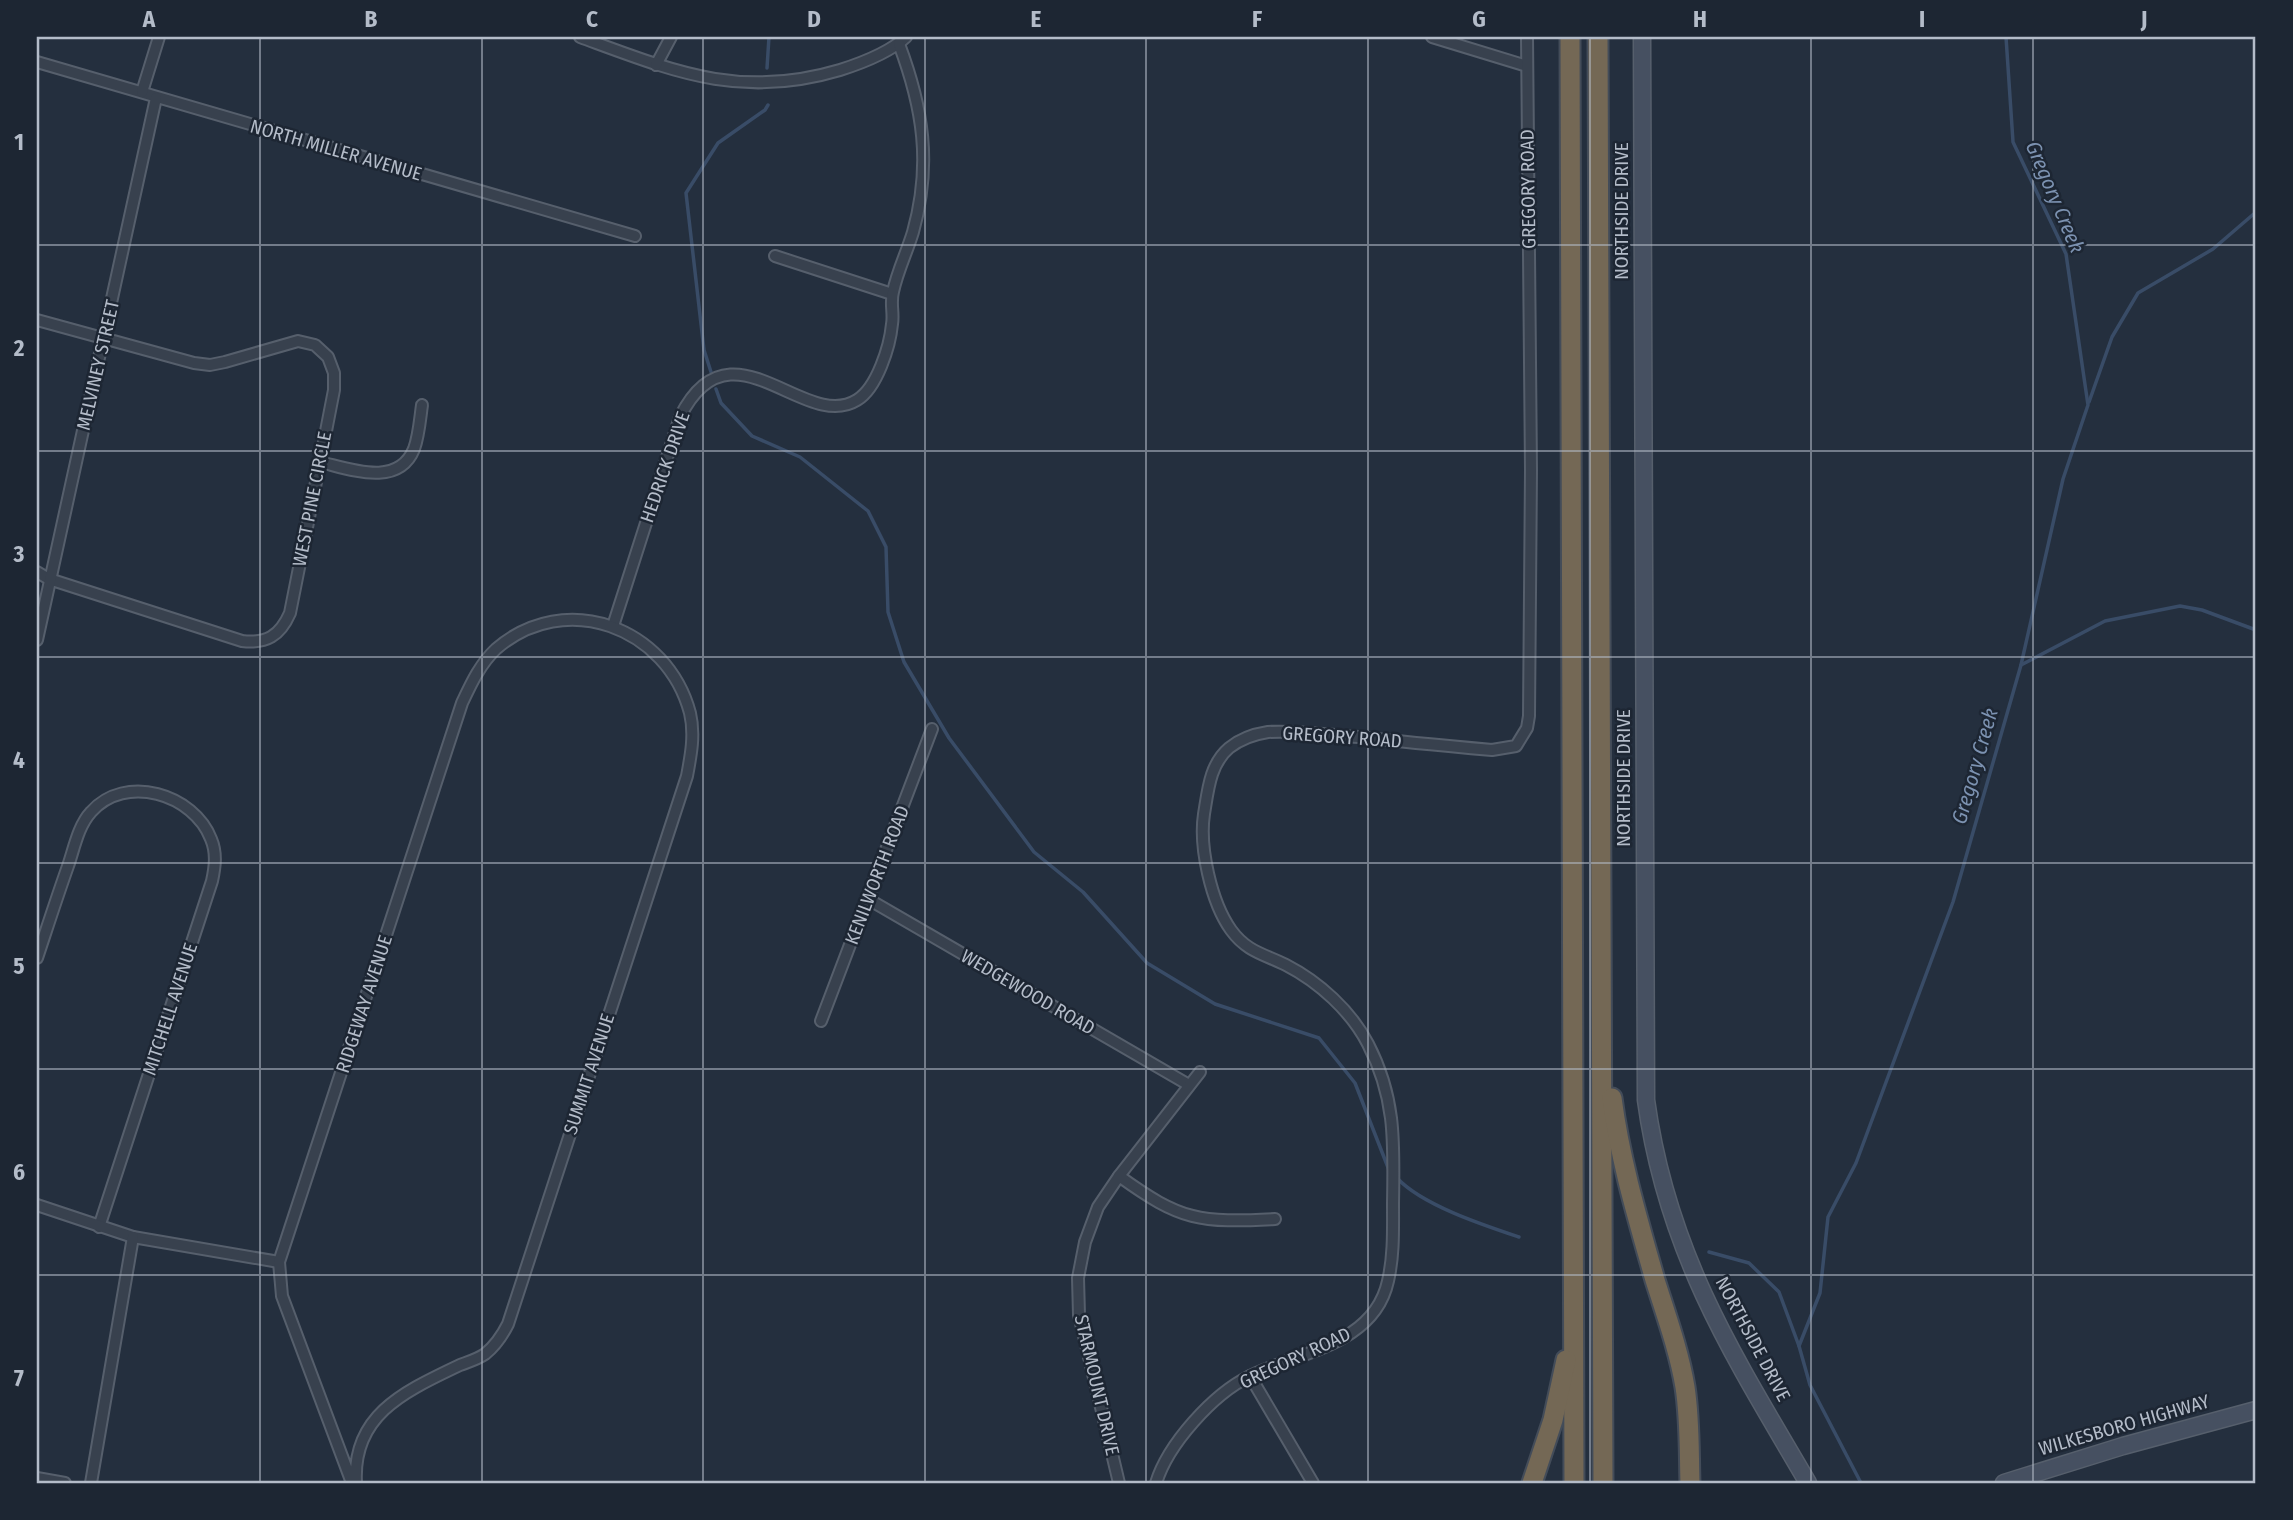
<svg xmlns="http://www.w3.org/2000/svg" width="2293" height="1520" font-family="'Fira Sans Condensed',sans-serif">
  <rect width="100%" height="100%" fill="#242f3e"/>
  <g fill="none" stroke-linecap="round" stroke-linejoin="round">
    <g stroke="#394c67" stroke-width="3.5">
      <polyline points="767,68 769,37"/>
      <polyline points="711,372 704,350 686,193 718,143 765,110 768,105"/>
      <polyline points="716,389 721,403 752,436 800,457 868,511 886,547 888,612 904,662 949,738 1034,852 1083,892 1147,963 1215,1004 1319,1038 1355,1083 1389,1170"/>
      <polyline points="2089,402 2112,337 2138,293 2213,249 2256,212"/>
      <polyline points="2021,665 2105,621 2180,606 2202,610 2256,630"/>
      <path d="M1397 1178C1422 1205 1483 1225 1519 1237"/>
      <polyline points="1709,1252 1749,1263 1779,1292 1799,1346"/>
      <polyline points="1861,1483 1810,1385 1799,1346 1820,1293 1828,1217 1856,1163 1953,902 2021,665 2063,479 2088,405 2066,254 2013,142 2006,37"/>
    </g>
    <defs>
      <g id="street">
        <path d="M580 37C673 71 740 100 840 70 862 63 889 53 906 37"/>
        <polyline points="1432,37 1527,66"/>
        <polyline points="37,62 635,236"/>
        <polyline points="656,65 671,37"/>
        <polyline points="142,92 159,37"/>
        <polyline points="775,256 892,294"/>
        <path d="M37 320 194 363 210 365 225 362 298 341 315 345 328 357 334 373V390L320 462 290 613C280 636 266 644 242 641L49 579 37 572"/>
        <path d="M320 462C350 469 398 488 414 449 419 435 420 419 422 405"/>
        <path d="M613 626 680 417C731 315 804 433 857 400 877 388 890 346 892 324 894 314 890 303 893 292 897 272 907 252 913 232 932 164 923 108 899 44"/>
        <polyline points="37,640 156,98"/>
        <polyline points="868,899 1189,1085"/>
        <path d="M37 958C47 928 57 897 68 866 74 849 78 826 91 812 125 773 194 794 211 839 217 853 215 867 212 881L99 1227"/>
        <polyline points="821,1021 932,729"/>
        <path d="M1119 1176C1181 1221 1200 1223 1275 1219"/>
        <polyline points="37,1205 133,1237 279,1262"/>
        <polyline points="1250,1376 1313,1483"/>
        <polyline points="37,1478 65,1483"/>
        <polyline points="91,1483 133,1237"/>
        <path d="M352 1483 282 1296 279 1262 462 703C471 684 480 664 496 649 565 589 667 627 690 713 695 734 691 755 687 776L508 1324C502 1336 495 1346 485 1354 478 1359 468 1362 460 1365 406 1391 352 1414 356 1483"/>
        <polyline points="1119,1483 1079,1315 1078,1278 1085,1242 1098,1207 1119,1176 1200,1072"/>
        <path d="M1156 1483C1168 1444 1213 1394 1250 1376 1299 1352 1374 1345 1388 1281 1394 1255 1393 1229 1393 1203 1394 1143 1396 1098 1368 1044 1351 1011 1319 982 1286 965 1264 954 1247 952 1231 930 1211 902 1199 847 1204 814 1208 790 1210 764 1229 748 1240 739 1255 734 1268 732 1298 730 1329 735 1359 737 1403 742 1447 746 1492 750L1516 746 1527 728 1529 716 1531 470 1527 37"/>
      </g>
      <g id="secondary">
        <path d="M1642 37 1646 1100C1655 1166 1676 1234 1704 1295 1734 1360 1772 1421 1808 1483"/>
        <polyline points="2004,1483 2123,1446 2256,1410"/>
      </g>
      <g id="highway">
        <polyline points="1570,37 1574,1483"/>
        <polyline points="1598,37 1603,1483"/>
        <path d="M1612 1098C1620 1160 1638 1220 1655 1280 1666 1315 1679 1351 1685 1387 1690 1419 1689 1451 1690 1483"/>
        <polyline points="1532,1483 1553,1420 1566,1360"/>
      </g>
    </defs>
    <use href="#street" stroke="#565f6c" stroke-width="14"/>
    <use href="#secondary" stroke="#565f6c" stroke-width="19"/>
    <use href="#highway" stroke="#434c59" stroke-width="23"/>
    <use href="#street" stroke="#38414e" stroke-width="10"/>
    <use href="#secondary" stroke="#465061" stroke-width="16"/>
    <use href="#highway" stroke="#746855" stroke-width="19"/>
  </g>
  <path fill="none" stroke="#b4bcc9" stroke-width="2" stroke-opacity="0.55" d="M260 37V1483M482 37V1483M703 37V1483M925 37V1483M1146 37V1483M1368 37V1483M1590 37V1483M1811 37V1483M2033 37V1483M37 245H2256M37 451H2256M37 657H2256M37 863H2256M37 1069H2256M37 1275H2256"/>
  <g text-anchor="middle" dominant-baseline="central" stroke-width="5" stroke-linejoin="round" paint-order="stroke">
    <g font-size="19" fill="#b4bcc9" stroke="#1d2633">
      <text transform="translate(336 150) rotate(16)">NORTH MILLER AVENUE</text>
      <text transform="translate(1528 189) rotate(-91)">GREGORY ROAD</text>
      <text transform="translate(1621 211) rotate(-90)">NORTHSIDE DRIVE</text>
      <text transform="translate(98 365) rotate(-77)">MELVINEY STREET</text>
      <text transform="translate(665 467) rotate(-71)">HEDRICK DRIVE</text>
      <text transform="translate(312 499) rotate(-79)">WEST PINE CIRCLE</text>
      <text transform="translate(1342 737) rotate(4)">GREGORY ROAD</text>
      <text transform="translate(1623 778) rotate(-90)">NORTHSIDE DRIVE</text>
      <text transform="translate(877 875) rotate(-69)">KENILWORTH ROAD</text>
      <text transform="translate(1028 992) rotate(30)">WEDGEWOOD ROAD</text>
      <text transform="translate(364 1004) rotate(-72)">RIDGEWAY AVENUE</text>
      <text transform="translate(170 1009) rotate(-72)">MITCHELL AVENUE</text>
      <text transform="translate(589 1074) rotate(-72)">SUMMIT AVENUE</text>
      <text transform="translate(1753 1339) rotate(62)">NORTHSIDE DRIVE</text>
      <text transform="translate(1295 1358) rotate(-25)">GREGORY ROAD</text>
      <text transform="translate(1097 1385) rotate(77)">STARMOUNT DRIVE</text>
      <text transform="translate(2124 1425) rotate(-16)">WILKESBORO HIGHWAY</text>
    </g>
    <g font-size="21" font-style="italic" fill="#7c92b1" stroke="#1d2633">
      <text transform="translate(2055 197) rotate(67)">Gregory Creek</text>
      <text transform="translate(1975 766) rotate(-74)">Gregory Creek</text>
    </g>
  </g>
  <rect width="2293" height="1520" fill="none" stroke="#1d2633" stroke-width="77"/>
  <rect x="38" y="38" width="2216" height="1444" fill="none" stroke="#b4bcc9" stroke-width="2.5"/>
  <g font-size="23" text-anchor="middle" font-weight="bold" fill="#b4bcc9">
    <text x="149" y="27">A</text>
    <text x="371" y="27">B</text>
    <text x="592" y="27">C</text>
    <text x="814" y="27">D</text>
    <text x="1036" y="27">E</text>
    <text x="1257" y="27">F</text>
    <text x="1479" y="27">G</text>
    <text x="1700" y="27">H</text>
    <text x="1922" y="27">I</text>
    <text x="2144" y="27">J</text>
    <text x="19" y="150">1</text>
    <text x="19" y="356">2</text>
    <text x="19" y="562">3</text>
    <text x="19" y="768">4</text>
    <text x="19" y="974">5</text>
    <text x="19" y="1180">6</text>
    <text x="19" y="1386">7</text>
  </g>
</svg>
